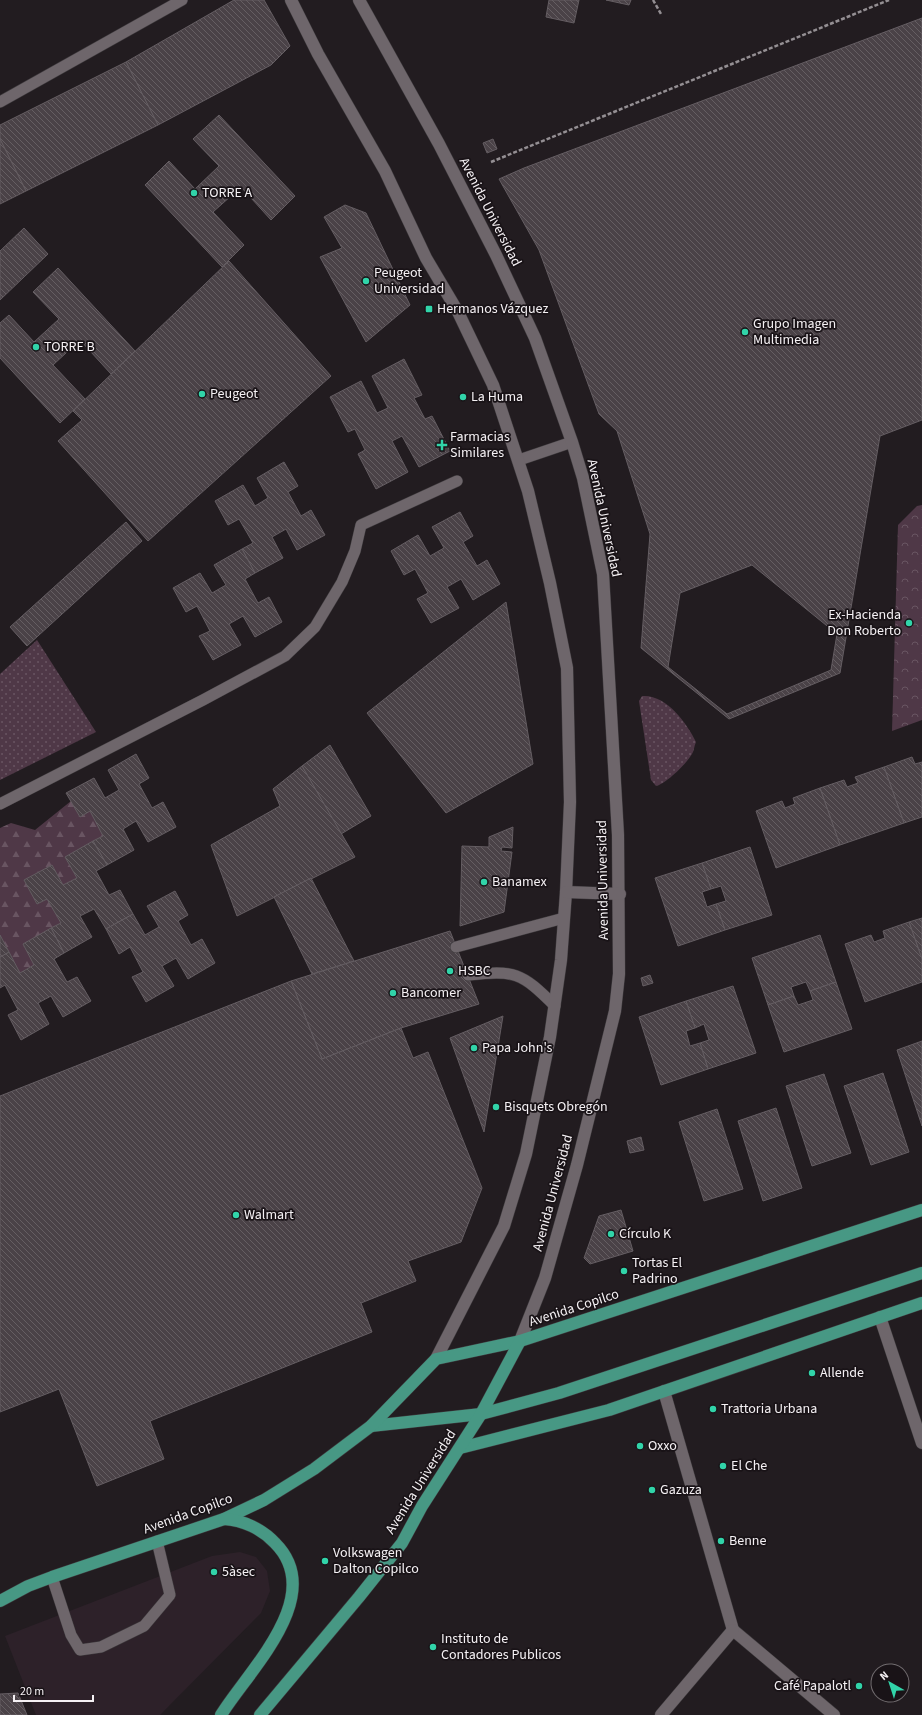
<svg xmlns="http://www.w3.org/2000/svg" width="922" height="1715" font-family="'Source Sans 3',sans-serif">
  <defs>
    <pattern id="grass-dots" width="8" height="8" patternUnits="userSpaceOnUse"><rect width="8" height="8" fill="#4f3847"/><path d="M2 2h.1M6 6h.1" fill="none" stroke="#695562" stroke-width="1.8" stroke-linecap="round"/></pattern>
    <pattern id="forest-firs" width="22" height="20" patternUnits="userSpaceOnUse"><rect width="22" height="20" fill="#4f3847"/><path d="M5 1l3.5 6h-7zM16 11l3.5 6h-7z" fill="#695562"/></pattern>
    <pattern id="park-crowns" width="20" height="18" patternUnits="userSpaceOnUse"><rect width="20" height="18" fill="#4f3847"/><path d="M2 6a3 3 0 1 1 6 0M12 15a3 3 0 1 1 6 0" fill="none" stroke="#695562"/></pattern>
    <pattern id="building-back-hatch" width="6" height="6" patternUnits="userSpaceOnUse"><rect width="6" height="6" fill="#4a4247"/><path d="M-1 5l2 2M0 0l6 6M5-1l2 2" fill="none" stroke="#655e62"/></pattern>
  </defs>
  <rect width="100%" height="100%" fill="#221c20"/>
  <polygon fill="#2d2129" points="240,1552 256,1557 267,1571 270,1591 261,1613 160,1715 36,1715 5,1636 212,1556"/>
  <g fill="url(#grass-dots)">
    <polygon points="37,640 96,732 0,780 0,674"/>
    <path d="M642 696C666 694 687 723 696 742 694 746 694 751 692 754 687 763 666 784 656 786L651 780 639 701Z"/>
  </g>
  <polygon fill="url(#forest-firs)" points="71,801 80,817 90,811 103,836 65,857 77,878 63,885 52,865 24,880 37,904 47,899 61,923 23,944 34,965 20,973 0,935 0,828 11,823 35,830"/>
  <polygon fill="url(#park-crowns)" points="922,505 922,720 892,731 898,525 917,506"/>
  <g fill="url(#building-back-hatch)" stroke="#645d62" fill-rule="evenodd">
    <polygon points="234,0 264,0 290,46 271,65 158,125 126,62"/>
    <polygon points="549,0 579,0 574,23 546,17"/>
    <polygon points="606,0 631,0 629,5"/>
    <path d="M922 18V420L880 436 840 673 729 719 641 648 650 534 617 431 599 414 539 250 499 179 524 168ZM752 565 837 634 831 670 727 714 668 667 680 593Z"/>
    <polygon points="126,62 158,125 26,191 0,139 0,125"/>
    <polygon points="219,115 295,196 271,220 241,187 213,212 244,245 222,267 145,185 169,161 195,189 219,166 193,139"/>
    <polygon points="0,139 26,191 0,204"/>
    <polygon points="493,139 497,149 487,153 483,143"/>
    <polygon points="345,205 366,213 410,305 366,342 320,257 342,248 324,217"/>
    <polygon points="24,228 48,254 0,300 0,251"/>
    <polygon points="229,261 331,376 148,541 58,441 82,420 73,411"/>
    <polygon points="58,268 135,351 111,374 80,340 53,365 85,399 60,423 0,358 0,323 9,315 34,342 59,319 33,292"/>
    <polygon points="404,359 422,395 414,398 425,419 432,416 450,451 419,467 402,436 392,441 408,472 376,489 358,454 365,450 355,429 348,432 330,397 361,381 377,413 388,408 372,376"/>
    <polygon points="284,462 298,486 288,492 301,516 311,510 325,535 297,550 286,529 272,537 283,558 255,573 242,549 253,543 239,519 228,525 215,501 243,485 255,506 268,498 257,478"/>
    <polygon points="460,512 473,536 463,542 477,566 487,560 500,584 473,600 461,579 447,587 459,608 431,623 417,599 428,593 415,569 404,575 391,551 418,535 430,556 444,548 432,527"/>
    <polygon points="126,522 142,541 27,646 10,627"/>
    <polygon points="242,549 255,573 245,579 258,603 269,597 282,622 255,637 243,616 229,624 241,645 213,660 199,636 210,631 197,606 186,612 173,588 200,573 212,593 226,585 214,565"/>
    <polygon points="506,602 533,764 446,813 367,713"/>
    <polygon points="330,745 371,816 341,834 302,766"/>
    <polygon points="136,754 149,778 139,784 152,808 163,802 176,827 148,842 136,821 123,829 134,850 107,865 93,841 103,836 90,811 80,817 66,793 94,778 105,798 119,790 108,770"/>
    <polygon points="912,757 915,764 922,762 922,817 904,823 884,767"/>
    <polygon points="302,766 355,857 237,916 211,845 280,806 273,789"/>
    <polygon points="884,767 904,823 840,845 820,788 844,780 847,787 858,783 855,777"/>
    <polygon points="820,788 840,845 776,868 756,811 782,801 785,808 795,804 793,798"/>
    <polygon points="513,827 512,848 502,847 501,851 512,852 504,912 460,926 462,846 489,847 489,837"/>
    <polygon points="93,841 107,865 96,871 109,895 120,890 133,914 106,929 94,909 80,916 92,937 64,953 51,928 61,923 47,899 37,904 24,880 52,865 63,885 77,878 65,857"/>
    <polygon points="750,847 772,915 725,930 716,904 726,901 721,886 711,889 702,863"/>
    <polygon points="702,863 711,889 702,892 707,907 716,904 725,930 678,946 655,878"/>
    <polygon points="311,878 354,961 312,974 274,897"/>
    <polygon points="175,891 188,915 178,921 191,945 202,939 215,963 188,979 176,958 162,966 174,986 146,1002 132,977 143,972 130,947 119,954 106,929 133,914 145,935 159,927 147,906"/>
    <polygon points="922,918 922,959 909,922"/>
    <polygon points="909,922 922,959 922,982 865,1002 845,944 871,935 874,942 885,938 883,931"/>
    <polygon points="51,928 64,953 54,959 67,982 77,977 91,1001 63,1017 51,996 38,1003 49,1024 21,1040 8,1015 18,1010 5,985 0,988 0,957 9,952 20,973 34,965 23,944"/>
    <polygon points="450,931 479,1004 401,1028 322,1059 291,981"/>
    <polygon points="0,935 9,952 0,957"/>
    <polygon points="820,935 836,982 810,991 806,982 791,987 794,996 768,1005 752,958"/>
    <polygon points="650,975 653,983 643,986 641,978"/>
    <polygon points="291,981 322,1059 401,1028 413,1058 428,1052 482,1188 461,1242 408,1261 416,1281 361,1303 372,1332 150,1421 164,1459 97,1486 59,1389 0,1412 0,1096"/>
    <polygon points="836,982 852,1029 784,1052 768,1005 794,996 798,1005 813,1000 810,991"/>
    <polygon points="733,986 756,1053 708,1069 700,1043 709,1040 704,1024 695,1028 686,1001"/>
    <polygon points="686,1001 695,1028 686,1031 690,1046 700,1043 708,1069 661,1085 639,1017"/>
    <polygon points="503,1016 484,1132 450,1038"/>
    <polygon points="922,1041 922,1126 897,1050"/>
    <polygon points="883,1073 909,1152 871,1165 844,1086"/>
    <polygon points="824,1074 851,1153 812,1166 786,1086"/>
    <polygon points="776,1108 802,1188 763,1201 738,1121"/>
    <polygon points="717,1109 743,1189 704,1201 679,1122"/>
    <polygon points="641,1137 644,1150 630,1153 627,1141"/>
    <polygon points="621,1210 633,1251 590,1264 584,1258 599,1216"/>
    <polygon points="18,1693 27,1715 0,1715 0,1694"/>
  </g>
  <g fill="none" stroke-linecap="round" stroke-linejoin="round">
    <defs>
      <g id="lane">
        <polyline points="0,102 182,0"/>
        <polyline points="519,460 572,442"/>
        <polyline points="0,804 203,700 285,656 315,627 342,582 355,551 361,525 457,481"/>
        <polyline points="456,947 564,918"/>
        <path d="M468 975C515 970 521 972 555 1006"/>
        <polyline points="52,1577 71,1635 80,1650 101,1647 144,1626 170,1595 157,1541"/>
      </g>
      <g id="street">
        <polyline points="880,1317 922,1443"/>
        <polyline points="664,1391 733,1630"/>
        <polyline points="733,1630 834,1715"/>
        <polyline points="661,1715 733,1630"/>
      </g>
      <g id="secondary">
        <polyline points="291,0 318,54 385,171 426,258 458,312 493,385 528,491 550,583 567,668 570,802 566,892 561,960 550,1037 526,1154 504,1226 436,1359"/>
        <polyline points="359,0 439,144 496,255 535,338 572,442 583,478 603,574 618,835 619,974 615,1011 577,1165 545,1278 520,1341"/>
        <polyline points="566,892 620,894"/>
      </g>
      <g id="primary">
        <polyline points="371,1426 481,1414 559,1393 922,1273"/>
        <polyline points="460,1448 609,1410 922,1303"/>
        <polyline points="0,1601 28,1586 52,1577 224,1519 264,1500 314,1469 371,1426 436,1359 520,1341 922,1210"/>
        <path d="M221 1715C248 1671 328 1596 275 1543 262 1529 243 1520 224 1519"/>
        <polyline points="260,1715 359,1597 402,1543 422,1506 481,1414 520,1341"/>
      </g>
    </defs>
    <use href="#lane" stroke="#3e3a3d" stroke-width="12"/>
    <use href="#street" stroke="#3e3a3d" stroke-width="13"/>
    <use href="#secondary" stroke="#3e3a3d" stroke-width="13"/>
    <use href="#primary" stroke="#3e3a3d" stroke-width="13"/>
    <g stroke="#948f93" stroke-width="2.5" stroke-dasharray="4 2" stroke-linecap="butt">
      <polyline points="653,0 661,14"/>
      <polyline points="491,162 889,0"/>
    </g>
    <use href="#lane" stroke="#6e666b" stroke-width="11"/>
    <use href="#street" stroke="#6e666b" stroke-width="12"/>
    <use href="#secondary" stroke="#6e666b" stroke-width="12"/>
    <use href="#primary" stroke="#479884" stroke-width="12"/>
  </g>
  <g fill="#31d4a9" stroke="#191317" stroke-width="1.5">
    <circle cx="194" cy="193" r="4"/>
    <circle cx="366" cy="281" r="4"/>
    <rect x="425" y="305" width="8" height="8" rx="2"/>
    <circle cx="745" cy="332" r="4"/>
    <circle cx="36" cy="347" r="4"/>
    <circle cx="202" cy="394" r="4"/>
    <circle cx="463" cy="397" r="4"/>
    <path d="M440 439h4v4h4v4h-4v4h-4v-4h-4v-4h4z"/>
    <circle cx="909" cy="623" r="4"/>
    <circle cx="484" cy="882" r="4"/>
    <circle cx="450" cy="971" r="4"/>
    <circle cx="393" cy="993" r="4"/>
    <circle cx="474" cy="1048" r="4"/>
    <circle cx="496" cy="1107" r="4"/>
    <circle cx="236" cy="1215" r="4"/>
    <circle cx="611" cy="1234" r="4"/>
    <circle cx="624" cy="1271" r="4"/>
    <circle cx="812" cy="1373" r="4"/>
    <circle cx="713" cy="1409" r="4"/>
    <circle cx="640" cy="1446" r="4"/>
    <circle cx="723" cy="1466" r="4"/>
    <circle cx="652" cy="1490" r="4"/>
    <circle cx="721" cy="1541" r="4"/>
    <circle cx="325" cy="1561" r="4"/>
    <circle cx="214" cy="1572" r="4"/>
    <circle cx="433" cy="1647" r="4"/>
    <circle cx="859" cy="1686" r="4"/>
  </g>
  <g text-anchor="middle" dominant-baseline="central" stroke-width="3.5" stroke-linejoin="round" paint-order="stroke">
    <g font-size="14" fill="#f5f1f4" stroke="#191317" text-anchor="start">
      <text x="202" y="193">TORRE A</text>
      <text x="374" y="273">Peugeot<tspan x="374" dy="16">Universidad</tspan></text>
      <text x="437" y="309">Hermanos Vázquez</text>
      <text x="753" y="324">Grupo Imagen<tspan x="753" dy="16">Multimedia</tspan></text>
      <text x="44" y="347">TORRE B</text>
      <text x="210" y="394">Peugeot</text>
      <text x="471" y="397">La Huma</text>
      <text x="450" y="437">Farmacias<tspan x="450" dy="16">Similares</tspan></text>
      <text x="901" y="615" text-anchor="end">Ex-Hacienda<tspan x="901" dy="16">Don Roberto</tspan></text>
      <text x="492" y="882">Banamex</text>
      <text x="458" y="971">HSBC</text>
      <text x="401" y="993">Bancomer</text>
      <text x="482" y="1048">Papa John's</text>
      <text x="504" y="1107">Bisquets Obregón</text>
      <text x="244" y="1215">Walmart</text>
      <text x="619" y="1234">Círculo K</text>
      <text x="632" y="1263">Tortas El<tspan x="632" dy="16">Padrino</tspan></text>
      <text x="820" y="1373">Allende</text>
      <text x="721" y="1409">Trattoria Urbana</text>
      <text x="648" y="1446">Oxxo</text>
      <text x="731" y="1466">El Che</text>
      <text x="660" y="1490">Gazuza</text>
      <text x="729" y="1541">Benne</text>
      <text x="333" y="1553">Volkswagen<tspan x="333" dy="16">Dalton Copilco</tspan></text>
      <text x="222" y="1572">5àsec</text>
      <text x="441" y="1639">Instituto de<tspan x="441" dy="16">Contadores Publicos</tspan></text>
      <text x="851" y="1686" text-anchor="end">Café Papalotl</text>
    </g>
    <g font-size="14" fill="#f5f1f4" stroke="#191317">
      <text transform="translate(490 212) rotate(63)">Avenida Universidad</text>
      <text transform="translate(604 518) rotate(78)">Avenida Universidad</text>
      <text transform="translate(603 880) rotate(-91)">Avenida Universidad</text>
      <text transform="translate(553 1193) rotate(-75)">Avenida Universidad</text>
      <text transform="translate(574 1308) rotate(-18)">Avenida Copilco</text>
      <text transform="translate(421 1482) rotate(-58)">Avenida Universidad</text>
      <text transform="translate(188 1514) rotate(-20)">Avenida Copilco</text>
    </g>
  </g>
  <g transform="translate(890 1683) rotate(321)"><circle r="19" fill="#191317" stroke="#716c6f"/>
  <path d="M0-3L7 15L0 10L-7 15Z" fill="#31d4a9"/>
  <text y="-6" font-size="11" font-weight="bold" text-anchor="middle" fill="#f5f1f4">N</text>
  </g>
  <path d="M14 1695v6h79v-6" fill="none" stroke="#f5f1f4" stroke-width="2"/>
  <text x="20" y="1695" font-size="12" fill="#f5f1f4" stroke="#191317" stroke-width="3" paint-order="stroke">20 m</text>
</svg>
